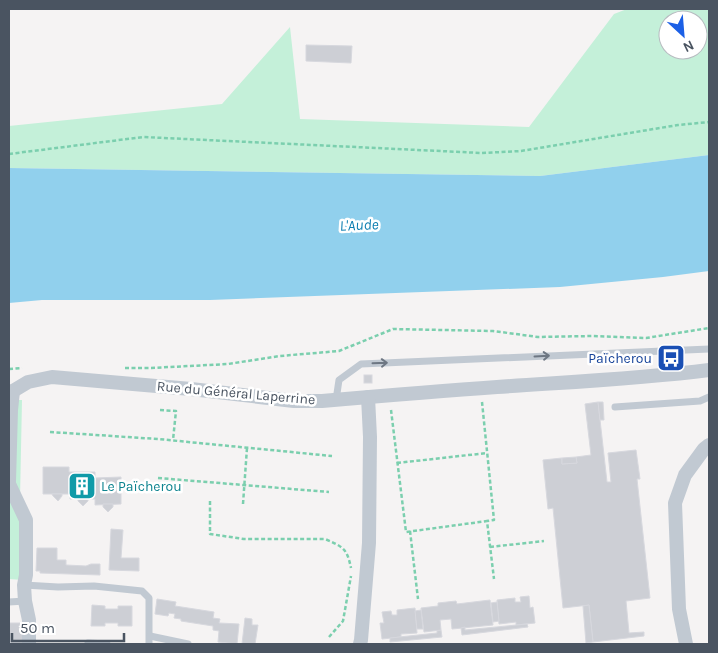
<svg xmlns="http://www.w3.org/2000/svg" width="718" height="653" font-family="Karla,sans-serif">
  <rect width="100%" height="100%" fill="#f5f3f3"/>
  <g fill="#c4f0d9" fill-rule="evenodd">
    <path d="M627 9H709V155L540 176 9 168V126L222 104 290 27 300 119 529 127 614 14ZM668 20H698V50H668Z"/>
    <polygon points="9,400 22,400 20,499 23,580 9,579"/>
  </g>
  <polygon fill="#91d0ed" points="709,155 709,271 663,277 560,287 210,300 42,300 9,303 9,168 540,176"/>
  <g fill="#cdcfd5" stroke="#d7d8de">
    <polygon points="306,45 352,46 351,63 306,61"/>
    <rect x="364" y="375" width="8" height="8"/>
    <polygon points="598,402 607,482 611,482 608,453 636,450 640,479 637,479 650,598 626,601 629,633 644,632 644,636 593,642 589,605 563,608 553,508 548,509 543,460 562,458 562,464 577,463 576,457 591,455 585,404"/>
    <polygon points="598,402 603,402 604,420 600,420"/>
    <polygon points="576,457 577,463 562,464 562,458"/>
    <polygon points="43,467 69,467 69,472 95,472 95,478 121,477 121,504 95,505 95,499 70,499 70,494 43,494"/>
    <polygon points="52,494 62,494 62,496 58,501 53,496"/>
    <polygon points="78,499 88,499 88,501 83,506 78,501"/>
    <polygon points="103,504 113,504 113,507 108,512 103,507"/>
    <polygon points="111,529 123,530 121,558 139,558 139,571 109,570"/>
    <polygon points="37,548 57,548 57,560 66,560 66,565 86,566 91,564 100,564 100,575 40,573 40,571 36,571"/>
    <polygon points="529,596 530,608 533,607 535,623 516,625 516,622 499,624 497,600 515,598 515,602 521,602 520,597"/>
    <polygon points="157,599 176,602 175,606 214,612 213,618 220,619 219,623 239,624 237,644 218,642 219,631 213,630 213,626 181,621 181,619 174,618 175,614 169,613 168,616 155,614"/>
    <polygon points="490,600 493,625 452,629 451,619 440,620 441,630 424,632 421,608 438,606 438,603 456,601 457,604"/>
    <polygon points="497,602 499,621 493,622 491,603"/>
    <polygon points="92,605 105,606 105,609 118,609 118,606 132,606 132,626 118,626 118,623 105,623 105,626 91,626"/>
    <polygon points="589,605 593,642 586,643 583,606"/>
    <polygon points="415,608 417,633 401,634 401,637 382,639 380,623 384,623 382,612 391,611 392,615 397,615 397,610"/>
    <polygon points="421,610 423,629 417,629 415,611"/>
    <polygon points="245,618 252,619 252,625 258,625 255,644 242,644"/>
    <rect x="9" y="623" width="17" height="21"/>
    <polygon points="527,624 528,627 462,635 461,628 465,627 465,630"/>
    <polygon points="441,630 442,637 390,642 390,638 437,633 437,631"/>
  </g>
  <g fill="none" stroke-linecap="round" stroke-linejoin="round">
    <g stroke="#7bcfae" stroke-width="2.5" stroke-dasharray="4 2.5" stroke-linecap="butt">
      <polyline points="9,154 143,137 482,153 521,151 678,125 709,122"/>
      <polyline points="125,368 151,368 228,364 280,356 339,351 393,329 493,331 538,337 592,336 646,338 709,328"/>
      <polyline points="9,369 22,368"/>
      <polyline points="482,402 494,520 487,521"/>
      <polyline points="160,410 176,411 173,440"/>
      <polyline points="391,410 406,532 487,521 494,579"/>
      <polyline points="50,432 158,439 332,456"/>
      <polyline points="397,463 487,453"/>
      <polyline points="158,478 329,492"/>
      <path d="M210 501V534L244 539H325C344 547 347 549 351 568"/>
      <polyline points="243,504 247,448"/>
      <polyline points="410,531 418,599"/>
      <polyline points="490,547 544,541"/>
      <polyline points="329,637 343,621 351,576"/>
    </g>
    <g stroke="#c1c9d2" stroke-width="7">
      <polyline points="336,400 339,380 361,364 709,349"/>
      <polyline points="615,407 700,401 709,397"/>
      <polyline points="24,585 58,587 94,586 142,591 149,598 149,644"/>
      <polyline points="9,602 25,601"/>
      <polyline points="150,636 188,644"/>
      <polyline points="88,643 107,644"/>
    </g>
    <g stroke="#c1c9d2" stroke-width="14">
      <path d="M9 392 13 391 28 382 52 377 191 389 294 401H322C380 396 439 391 497 387 568 382 639 379 709 370"/>
      <polyline points="9,481 11,410 13,391"/>
      <polyline points="9,484 26,520 26,575 24,585 25,601 29,620 29,644"/>
      <polyline points="360,644 361,640 369,543 370,437 368,397"/>
      <polyline points="686,644 679,609 675,503 685,475 704,449 709,445"/>
    </g>
  </g>
  <defs><path id="oneway-shaft" d="M-6 0H5M1.5-3L5.5 0L1.5 3" fill="none" stroke-width="1.6" stroke-linecap="round" stroke-linejoin="round" transform="scale(1.25)"/></defs>
  <g stroke="#6e7783">
    <use href="#oneway-shaft" transform="translate(542 356) rotate(-3)"/>
    <use href="#oneway-shaft" transform="translate(380 363) rotate(-2)"/>
  </g>
  <defs>
    <symbol id="bus-square" viewBox="-11 -11 22 22"><rect x="-9" y="-9" width="18" height="18" rx="4" fill="#1a4fb4" stroke="#fff"/><path d="M-5-6H5V4H4V6H2V4H-2V6H-4V4H-5ZM-3.5-4V0h7V-4ZM-3.5 1.2v1.5H-2V1.2ZM2 1.2v1.5H3.5V1.2Z" fill="#fff"/></symbol>
    <symbol id="building-square" viewBox="-11 -11 22 22"><rect x="-9" y="-9" width="18" height="18" rx="4" fill="#0f9aa8" stroke="#fff"/><path d="M-4-6H4V6H1V3H-1V6H-4ZM-2.5-4.3h1.7v1.8h-1.7ZM.8-4.3h1.7v1.8H.8ZM-2.5-1h1.7V.8h-1.7ZM.8-1h1.7V.8H.8Z" fill="#fff"/></symbol>
  </defs>
  <g fill-rule="evenodd">
    <use href="#bus-square" x="655" y="342" width="32" height="32"/>
    <use href="#building-square" x="66" y="470" width="32" height="32"/>
  </g>
  <g text-anchor="middle" dominant-baseline="central" stroke-width="5" stroke-linejoin="round" paint-order="stroke">
    <g font-size="14" fill="#164399" stroke="#fff" text-anchor="end">
      <text x="652" y="358">Païcherou</text>
    </g>
    <g font-size="14" fill="#4a5461" stroke="#fff">
      <text transform="translate(236 393) rotate(5)">Rue du Général Laperrine</text>
    </g>
    <g font-size="14" fill="#0d838f" stroke="#fff" text-anchor="start">
      <text x="101" y="486">Le Païcherou</text>
    </g>
    <g font-size="15" font-style="italic" fill="#0d7eb1" stroke="#fff">
      <text transform="translate(359 225) rotate(-2)">L'Aude</text>
    </g>
  </g>
  <rect width="718" height="653" fill="none" stroke="#4a5461" stroke-width="20"/>
  <g transform="translate(683 35) rotate(154)"><circle r="24" fill="#ffffff" stroke="#b7bbc0"/>
  <path d="M0-4L9 19L0 12L-9 19Z" fill="#1c60e6"/>
  <text y="-8" font-size="14" font-weight="bold" text-anchor="middle" fill="#4a5461">N</text>
  </g>
  <path d="M12 633v8h112v-8" fill="none" stroke="#4a5461" stroke-width="2.5"/>
  <text x="20" y="633" font-size="15" fill="#4a5461" stroke="#ffffff" stroke-width="4" paint-order="stroke">50 m</text>
</svg>
